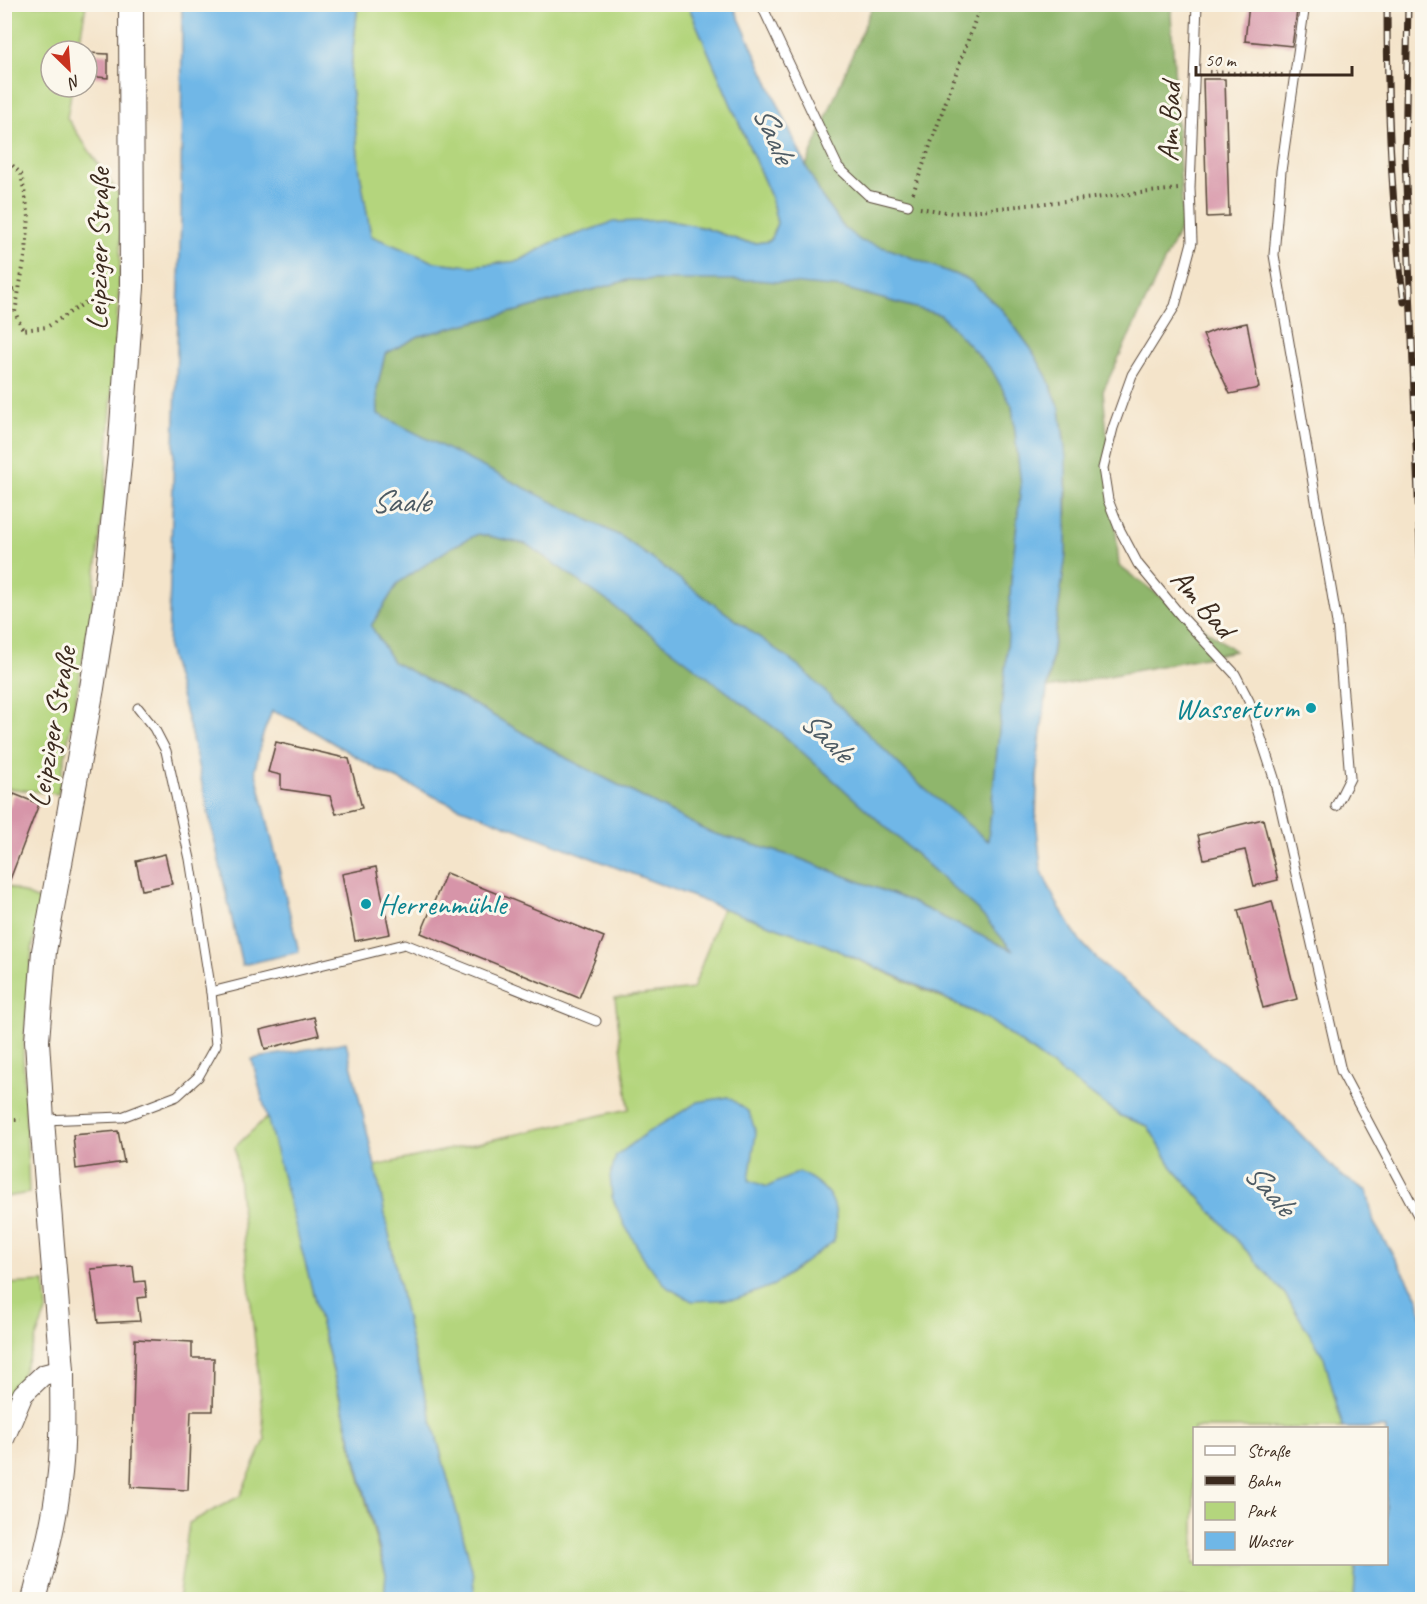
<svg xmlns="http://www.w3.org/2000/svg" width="1427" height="1604" font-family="Caveat,sans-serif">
  <rect width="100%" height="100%" fill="#fbf7ec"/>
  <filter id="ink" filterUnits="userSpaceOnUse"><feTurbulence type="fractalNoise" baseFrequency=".0167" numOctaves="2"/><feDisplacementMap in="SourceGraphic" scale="12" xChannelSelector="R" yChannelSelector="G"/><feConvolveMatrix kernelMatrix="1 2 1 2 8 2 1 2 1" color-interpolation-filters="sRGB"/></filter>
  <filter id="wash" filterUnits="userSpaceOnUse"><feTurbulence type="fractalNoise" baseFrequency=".008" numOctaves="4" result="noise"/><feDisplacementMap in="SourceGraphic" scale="24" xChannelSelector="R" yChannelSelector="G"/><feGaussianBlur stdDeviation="1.35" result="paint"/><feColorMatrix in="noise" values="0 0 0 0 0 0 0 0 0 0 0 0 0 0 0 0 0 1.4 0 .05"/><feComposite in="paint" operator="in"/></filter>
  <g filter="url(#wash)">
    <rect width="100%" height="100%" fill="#f4e4ca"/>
    <g fill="#b4d57d" stroke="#78804e" stroke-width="1.5">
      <polygon points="5,5 86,5 78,51 51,51 51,87 72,87 67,118 122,199 119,290 106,479 92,610 58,794 5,788"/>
      <polygon points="358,5 688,5 771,197 777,223 770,241 756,243 744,242 705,228 666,220 551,243 519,261 471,266 434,262 371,236 360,173 350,77"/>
      <polygon points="5,885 41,901 32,950 23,1054 29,1193 5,1197"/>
      <polygon points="722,908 821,943 988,1019 1121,1116 1148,1126 1172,1167 1285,1294 1324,1357 1343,1428 1194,1428 1194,1564 1356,1564 1354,1599 475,1599 472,1569 411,1342 375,1166 629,1109 615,998 693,989"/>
      <polygon points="268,1116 379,1553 386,1574 384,1599 178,1600 189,1523 240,1496 265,1440 235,1147"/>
      <polygon points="45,1282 47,1309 5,1420 5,1284"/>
    </g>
    <g fill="#8fb66c" stroke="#657045" stroke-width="1.5">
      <polygon points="873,5 1173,5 1171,14 1183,222 1103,391 1119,566 1235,651 1048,688 1066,554 1067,490 1064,437 1060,409 1047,377 1031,349 1003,311 969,280 892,250 860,241 844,228 822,197 806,166"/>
      <polygon points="756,279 843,288 941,315 992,370 1012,406 1021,485 1011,580 1007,651 988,842 920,785 800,667 622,537 378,415 377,389 385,354 419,336 517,311 628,280"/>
      <polygon points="478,534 526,544 603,598 780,732 978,910 1015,952 905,899 795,857 709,832 568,759 473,704 393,662 371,626 398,583 452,547"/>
    </g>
    <g fill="#6fb7e7" stroke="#557082" stroke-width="1.5" fill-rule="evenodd">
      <path d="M182 5H358L350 77 360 173 371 236 434 262 471 266 519 261 551 243 613 222 666 220 705 228 744 242 756 243 770 241 777 223 771 197 688 5H733L806 166 822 197 844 228 861 241 892 250 969 280 1003 311 1031 349 1047 377 1060 409 1066 458V554L1038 755 1036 818 1041 869 1055 900 1079 940 1105 967 1175 1021 1211 1054 1250 1082 1340 1175 1367 1191 1374 1223 1419 1299 1422 1319V1599H1354L1356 1564H1386V1428H1343L1324 1357 1285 1294 1172 1167 1148 1126 1121 1116 988 1019 921 987 821 943 722 908 448 803 380 771 296 721 272 711 262 737 255 769 299 952 242 965 189 725 168 648 181 216ZM756 280 843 288 941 315 992 370 1012 406 1021 485 1011 580 1007 651 988 841 920 785 800 667 622 537 378 414 377 389 385 354 419 336 517 311 628 280ZM478 534 526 544 603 598 780 732 978 910 1013 951 905 899 795 857 709 832 568 759 473 704 393 662 371 626 398 583 452 547Z"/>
      <polygon points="346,1042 375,1166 411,1342 472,1569 475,1599 384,1599 386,1574 252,1059"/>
      <path d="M728 1097 749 1112 756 1133 749 1180 767 1187 799 1172C832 1188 841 1205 834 1241L774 1285 737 1299 692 1301 668 1288 647 1263 625 1226 612 1197 610 1176 616 1156 648 1132 698 1102Z"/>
    </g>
    <g id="blocks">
      <g fill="#d795a9">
        <polygon points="1249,4 1298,4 1292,46 1245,41"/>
        <polygon points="87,53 108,54 108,78 87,76"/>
        <polygon points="1203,79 1225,79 1229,216 1207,217"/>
        <polygon points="1247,323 1259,388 1230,394 1203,335 1218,329"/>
        <polygon points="276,742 349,759 362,808 336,814 330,796 281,789 281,775 268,772"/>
        <polygon points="14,794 39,804 6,890 4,818"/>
        <polygon points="1263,819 1278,880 1254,886 1245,850 1204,859 1198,835"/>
        <polygon points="165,854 172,884 142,890 136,861"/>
        <polygon points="376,867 390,934 355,941 342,874"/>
        <polygon points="446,873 604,937 579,998 421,933"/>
        <polygon points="1272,901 1297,999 1263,1008 1238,910"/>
        <polygon points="314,1017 319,1035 265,1049 260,1030"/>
        <polygon points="118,1131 124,1162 76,1169 73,1135"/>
        <polygon points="133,1266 135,1282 145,1281 147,1297 137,1298 140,1321 98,1323 91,1269"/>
        <polygon points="135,1339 192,1342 192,1358 214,1358 213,1411 191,1411 188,1490 131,1487"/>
      </g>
    </g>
  </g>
  <g filter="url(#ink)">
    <use href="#blocks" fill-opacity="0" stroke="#574638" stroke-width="1.5"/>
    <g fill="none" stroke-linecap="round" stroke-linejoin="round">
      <defs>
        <g id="service">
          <polyline points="761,4 838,167 868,195 908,205"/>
          <polyline points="1197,4 1190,188 1192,242 1175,306 1132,375 1113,428 1103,468 1108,500 1120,530 1138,564 1182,617 1235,674 1249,701 1274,778 1341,1071 1422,1223"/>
          <polyline points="1305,4 1281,171 1274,255 1337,623 1350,778 1336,806"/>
          <polyline points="211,992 405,944 596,1021"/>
          <polyline points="44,1120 122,1117 177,1096 198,1077 216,1045 211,992 190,859 166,751 154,728 138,708"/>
        </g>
        <polyline id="minor" points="4,1439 23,1394 43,1375 62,1370"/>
        <path id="tertiary" d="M34 1600C44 1561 55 1521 59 1481 64 1445 62 1406 62 1370L42 1120 37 1041 44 951 92 688 105 603 120 454 132 287 131 4"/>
      </defs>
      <use href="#service" stroke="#574638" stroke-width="11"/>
      <use href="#minor" stroke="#574638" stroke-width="22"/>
      <use href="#tertiary" stroke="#574638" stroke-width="26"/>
      <g stroke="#574638" stroke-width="4" stroke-dasharray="1.5 4.5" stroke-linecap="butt">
        <polyline points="1209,72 1283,75"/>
        <polyline points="4,157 21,174 29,217 26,251 15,312 23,330 47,327 91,299 109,305"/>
        <polyline points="913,193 981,4"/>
        <polyline points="920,208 952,213 1178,189"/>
        <polyline points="4,298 18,287"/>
        <polyline points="4,1116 11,1120 21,1120"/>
      </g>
      <use href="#service" stroke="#fff" stroke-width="9"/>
      <use href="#minor" stroke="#fff" stroke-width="20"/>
      <use href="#tertiary" stroke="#fff" stroke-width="24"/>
      <defs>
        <g id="rail">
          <path d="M1387 4C1387 104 1391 204 1404 302"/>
          <polyline points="1408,4 1405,157 1422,600"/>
          <polyline points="1422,87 1422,110"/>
        </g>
      </defs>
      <use href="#rail" stroke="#3b2a1e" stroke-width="7"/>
      <use href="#rail" stroke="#fbf7ec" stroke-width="4.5" stroke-dasharray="14" stroke-linecap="butt"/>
    </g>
  </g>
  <g fill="#0f9aa8" stroke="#fbf7ec" stroke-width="2">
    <circle cx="1311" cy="708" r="6"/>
    <circle cx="366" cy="904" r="6"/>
  </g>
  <g text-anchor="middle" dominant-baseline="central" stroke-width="6" stroke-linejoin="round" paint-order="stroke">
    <g font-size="30" fill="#3b2a1e" stroke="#fbf7ec">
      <text transform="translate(1169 122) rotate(-88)">Am Bad</text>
      <text transform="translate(98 249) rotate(-89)">Leipziger Straße</text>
      <text transform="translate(1203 603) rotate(49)">Am Bad</text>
      <text transform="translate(52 727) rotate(-80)">Leipziger Straße</text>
    </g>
    <g font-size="30" fill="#0d838f" stroke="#fbf7ec" text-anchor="end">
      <text x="1299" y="708">Wasserturm</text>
      <text x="378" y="904" text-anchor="start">Herrenmühle</text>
    </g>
    <g font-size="32" font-style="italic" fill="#4d5b64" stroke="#fbf7ec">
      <text transform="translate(774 134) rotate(66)">Saale</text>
      <text x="400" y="501">Saale</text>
      <text transform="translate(827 736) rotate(44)">Saale</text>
      <text transform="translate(1270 1189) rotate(48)">Saale</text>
    </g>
  </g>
  <rect width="1427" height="1604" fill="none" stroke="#fbf7ec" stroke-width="24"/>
  <rect x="1193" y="1427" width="195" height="138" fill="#fbf7ec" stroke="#aea59a" stroke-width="1.5"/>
  <rect x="1205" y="1446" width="30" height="9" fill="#ffffff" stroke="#aea59a" stroke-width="1.5"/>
  <text x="1247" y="1457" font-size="18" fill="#3b2a1e">Straße</text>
  <rect x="1205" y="1476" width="30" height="9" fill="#3b2a1e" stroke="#aea59a" stroke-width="1.5"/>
  <text x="1247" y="1487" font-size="18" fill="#3b2a1e">Bahn</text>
  <rect x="1205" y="1502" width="30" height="18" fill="#b4d57d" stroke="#aea59a" stroke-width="1.5"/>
  <text x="1247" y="1517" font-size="18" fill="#3b2a1e">Park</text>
  <rect x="1205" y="1532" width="30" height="18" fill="#6fb7e7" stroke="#aea59a" stroke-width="1.5"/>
  <text x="1247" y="1547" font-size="18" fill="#3b2a1e">Wasser</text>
  <g transform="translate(69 69) rotate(155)"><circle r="28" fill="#fbf7ec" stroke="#aea59a" stroke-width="1.5"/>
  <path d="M0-4.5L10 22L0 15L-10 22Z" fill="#c8321e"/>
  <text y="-9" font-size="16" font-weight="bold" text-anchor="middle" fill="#3b2a1e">N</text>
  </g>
  <path d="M1196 66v9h156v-9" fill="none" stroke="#3b2a1e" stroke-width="3"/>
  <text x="1205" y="66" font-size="18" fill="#3b2a1e" stroke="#fbf7ec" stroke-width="4.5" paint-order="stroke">50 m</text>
</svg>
